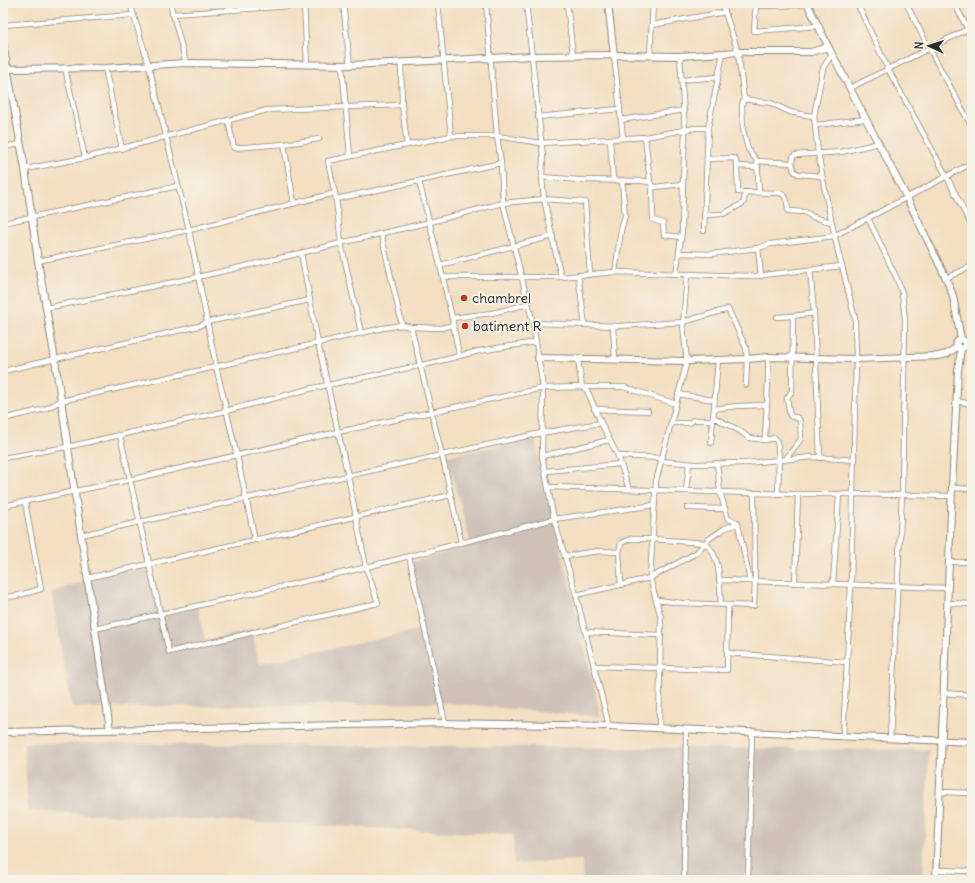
<svg xmlns="http://www.w3.org/2000/svg" width="975" height="883" font-family="Delius,sans-serif">
  <rect width="100%" height="100%" fill="#f7f3e8"/>
  <filter id="ink" filterUnits="userSpaceOnUse"><feTurbulence type="fractalNoise" baseFrequency=".025" numOctaves="2"/><feDisplacementMap in="SourceGraphic" scale="8" xChannelSelector="R" yChannelSelector="G"/><feConvolveMatrix kernelMatrix="1 2 1 2 8 2 1 2 1" color-interpolation-filters="sRGB"/></filter>
  <filter id="wash" filterUnits="userSpaceOnUse"><feTurbulence type="fractalNoise" baseFrequency=".012" numOctaves="4" result="noise"/><feDisplacementMap in="SourceGraphic" scale="16" xChannelSelector="R" yChannelSelector="G"/><feGaussianBlur stdDeviation="0.9" result="paint"/><feColorMatrix in="noise" values="0 0 0 0 0 0 0 0 0 0 0 0 0 0 0 0 0 1.4 0 .05"/><feComposite in="paint" operator="in"/></filter>
  <g filter="url(#wash)">
    <rect width="100%" height="100%" fill="#f2dfc2"/>
    <g fill="#cec2b9">
      <polygon points="535,440 601,717 446,703 72,708 51,593 95,577 148,567 159,616 198,607 205,641 251,630 260,664 422,629 410,563 471,545 447,456"/>
      <polygon points="24,743 929,750 923,880 583,880 582,860 514,864 513,835 28,811"/>
    </g>
  </g>
  <g filter="url(#ink)">
    <g fill="none" stroke-linecap="round" stroke-linejoin="round">
      <defs>
        <g id="street">
          <polyline points="130,3 149,66 189,230 216,366 237,456 255,540"/>
          <polyline points="170,3 186,63"/>
          <polyline points="304,3 307,65"/>
          <polyline points="343,3 350,65"/>
          <polyline points="438,3 451,136"/>
          <polyline points="486,3 497,136 501,163 503,203 533,323 543,388 542,456 554,519 576,595 609,726"/>
          <polyline points="526,3 543,157 542,177 544,199 561,277"/>
          <polyline points="567,3 573,56"/>
          <polyline points="722,3 738,52 744,99 742,105 743,130 748,149 757,161 759,192"/>
          <polyline points="756,3 754,31 818,26"/>
          <polyline points="857,3 888,69 947,177 972,227"/>
          <polyline points="906,3 929,48 972,127"/>
          <polyline points="954,3 972,37"/>
          <polyline points="756,6 807,5"/>
          <polyline points="172,14 334,3"/>
          <polyline points="3,25 133,15"/>
          <polyline points="652,25 725,12"/>
          <polyline points="832,54 823,68 814,116 818,153 825,191 839,256 842,266 855,319 856,359 851,585 843,737"/>
          <polyline points="614,55 623,138"/>
          <polyline points="650,56 653,3"/>
          <polyline points="680,56 685,131 683,184"/>
          <polyline points="401,63 402,105 407,145"/>
          <polyline points="342,65 350,156"/>
          <polyline points="65,68 85,158"/>
          <polyline points="105,68 122,149"/>
          <polyline points="682,80 718,77"/>
          <polyline points="850,88 972,27"/>
          <polyline points="744,99 771,103 790,112 805,115 814,116"/>
          <polyline points="538,117 619,109"/>
          <polyline points="228,120 234,148 284,144 319,139"/>
          <polyline points="621,120 684,110"/>
          <polyline points="816,125 865,119"/>
          <polyline points="645,137 650,182"/>
          <polyline points="610,139 613,180"/>
          <polyline points="284,144 294,204"/>
          <polyline points="3,147 20,144"/>
          <polyline points="707,159 735,158 737,166 758,167"/>
          <polyline points="757,161 792,163 794,171 798,174 822,176"/>
          <polyline points="792,163 793,157 795,155 841,152 879,143"/>
          <path d="M737 166 738 192 780 193C788 196 787 203 788 211L805 212 813 217 831 222"/>
          <polyline points="25,169 85,158 267,110 402,105"/>
          <polyline points="542,177 579,180 642,181 650,182 652,186 654,187 683,184 682,231 676,274"/>
          <polyline points="419,181 440,265 553,236"/>
          <polyline points="652,186 653,220 663,223 664,235 681,237"/>
          <polyline points="336,199 501,163"/>
          <polyline points="704,215 723,214 742,204 744,202 745,192"/>
          <polyline points="868,218 897,279 902,293 905,319 902,494 890,739"/>
          <polyline points="3,223 178,186"/>
          <polyline points="704,231 708,128 723,53"/>
          <polyline points="381,233 402,325"/>
          <polyline points="758,248 761,276"/>
          <polyline points="679,253 711,254 758,248 771,244 834,236 972,163"/>
          <polyline points="38,261 189,230 335,193"/>
          <polyline points="440,265 452,318 459,355"/>
          <polyline points="810,270 814,313 820,458"/>
          <polyline points="615,272 621,230 625,216 622,180"/>
          <polyline points="578,275 585,325"/>
          <polyline points="590,275 585,202 544,199 503,203 430,222 341,243 336,199 328,161 451,136 497,136 541,143 645,137 695,128 708,128"/>
          <polyline points="443,277 561,277 615,272 755,276 842,266"/>
          <polyline points="946,278 972,266"/>
          <polyline points="46,308 198,277 301,253"/>
          <polyline points="777,317 793,316"/>
          <polyline points="452,318 492,313 528,304"/>
          <polyline points="533,323 618,326 683,322 728,309 746,348 747,359 746,385"/>
          <polyline points="613,326 615,360"/>
          <polyline points="411,327 445,468 461,542"/>
          <polyline points="578,359 582,387 624,387 676,404"/>
          <polyline points="3,365 4,371"/>
          <polyline points="3,371 199,326 207,322 310,300"/>
          <polyline points="678,394 714,400"/>
          <polyline points="956,401 972,404"/>
          <polyline points="594,409 648,411"/>
          <polyline points="714,409 737,406 766,405"/>
          <path d="M713 417 740 431 749 438 765 440C766 412 769 385 768 357"/>
          <polyline points="3,419 45,409 61,401 206,369 383,328 402,325 411,327 441,328 453,325"/>
          <polyline points="671,423 690,423 693,420 712,420"/>
          <polyline points="120,435 169,652 378,603 366,567 348,476 318,343 301,253 341,243 361,333"/>
          <path d="M765 440 775 438C781 444 778 483 778 494"/>
          <polyline points="711,443 718,360"/>
          <polyline points="542,456 609,440"/>
          <polyline points="618,456 662,458"/>
          <polyline points="3,458 67,447 222,412 309,389 432,363 479,351 536,342"/>
          <polyline points="785,460 801,439 800,421 798,418 790,416 787,398 792,391 793,316 814,313"/>
          <polyline points="661,461 695,464 746,463 814,457 855,460"/>
          <polyline points="717,463 720,492 728,519 737,522 738,524 750,581 947,588"/>
          <polyline points="546,471 620,464"/>
          <polyline points="548,487 790,494 853,494 951,496"/>
          <polyline points="952,488 972,489"/>
          <polyline points="686,491 689,464"/>
          <polyline points="3,506 129,480 338,432 543,388 582,387 587,390 601,423 618,456 629,489"/>
          <polyline points="687,508 725,509"/>
          <polyline points="81,535 541,433 601,423"/>
          <polyline points="409,556 445,723"/>
          <polyline points="565,556 599,551 619,552"/>
          <polyline points="948,562 972,562"/>
          <polyline points="87,578 451,495"/>
          <polyline points="719,580 750,581"/>
          <polyline points="795,583 798,494"/>
          <polyline points="833,584 839,495"/>
          <path d="M621 585 619 552 621 543 630 539H653L705 543C722 557 719 584 721 604"/>
          <polyline points="576,595 650,578 696,553 709,539 725,528 738,524"/>
          <polyline points="3,597 16,596 41,589 25,502"/>
          <polyline points="657,600 682,603 754,606 755,580 754,493"/>
          <polyline points="947,603 972,604"/>
          <polyline points="95,629 359,569 554,519 655,505"/>
          <polyline points="585,632 661,635"/>
          <polyline points="727,653 847,662"/>
          <polyline points="594,666 727,670 728,605"/>
          <polyline points="943,693 972,695"/>
          <polyline points="659,728 661,618 650,578 656,481 687,361 683,326 687,275"/>
          <polyline points="939,792 972,793"/>
          <polyline points="936,870 972,871"/>
          <polyline points="684,880 686,730"/>
          <polyline points="732,880 748,878"/>
          <polyline points="748,880 752,733"/>
        </g>
        <g id="secondary">
          <polyline points="608,3 614,55"/>
          <polyline points="807,3 832,54 907,198 946,278 953,296 961,339"/>
          <polyline points="3,44 25,169 38,261 55,360 110,730"/>
          <polyline points="3,69 105,68 186,63 350,65 532,56 614,55 680,56 738,52 811,52 828,47"/>
          <circle cx="961" cy="344" r="4.5"/>
          <polyline points="538,358 687,361 747,359 768,357 856,359 938,356 947,354 957,347"/>
          <polyline points="3,732 445,723 609,726 972,742"/>
          <polyline points="936,880 952,488 958,370 961,349"/>
        </g>
      </defs>
      <use href="#street" stroke="#8e8576" stroke-width="6"/>
      <use href="#secondary" stroke="#8e8576" stroke-width="8"/>
      <use href="#street" stroke="#fff" stroke-width="4.5"/>
      <use href="#secondary" stroke="#fff" stroke-width="6"/>
    </g>
  </g>
  <g fill="#c8321e" stroke="#f7f3e8" stroke-width="1.5">
    <circle cx="464" cy="298" r="4"/>
    <circle cx="465" cy="326" r="4"/>
  </g>
  <g text-anchor="middle" dominant-baseline="central" stroke-width="4" stroke-linejoin="round" paint-order="stroke">
    <g font-size="14" fill="#2b2b2b" stroke="#f7f3e8" text-anchor="start">
      <text x="472" y="298">chambrel</text>
      <text x="473" y="326">batiment R</text>
    </g>
  </g>
  <rect width="975" height="883" fill="none" stroke="#f7f3e8" stroke-width="16"/>
  <g transform="translate(929 46) rotate(273)" stroke="#f7f3e8" stroke-width="3" paint-order="stroke">
  <path d="M0-3L7 15L0 10L-7 15Z" fill="#2b2b2b"/>
  <text y="-6" font-size="11" font-weight="bold" text-anchor="middle" fill="#2b2b2b">N</text>
  </g>
</svg>
